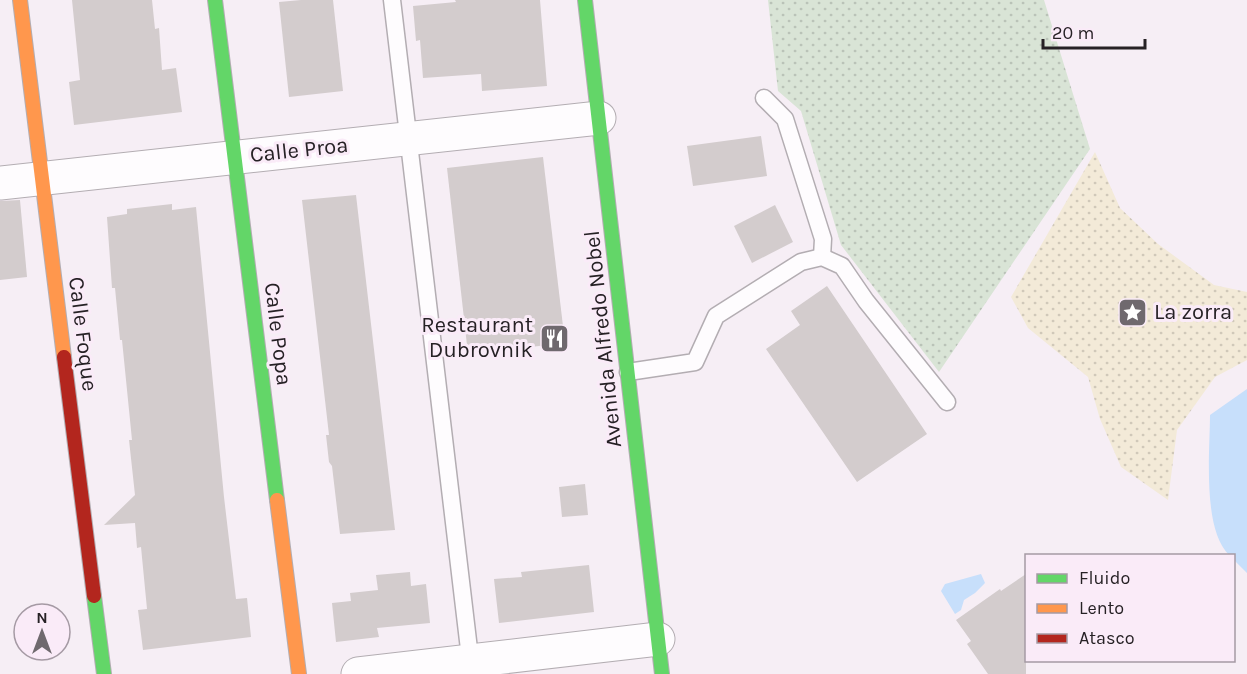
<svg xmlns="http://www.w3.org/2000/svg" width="1247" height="674" font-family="Karla,sans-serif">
  <defs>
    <pattern id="sand-dots" width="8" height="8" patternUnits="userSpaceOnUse" patternTransform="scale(1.5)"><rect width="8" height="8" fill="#f3ead8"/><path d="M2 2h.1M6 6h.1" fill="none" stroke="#d0c8b9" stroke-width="1.8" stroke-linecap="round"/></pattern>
    <pattern id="park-dots" width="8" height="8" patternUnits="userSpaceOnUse" patternTransform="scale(1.5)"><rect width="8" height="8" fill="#d9e4d6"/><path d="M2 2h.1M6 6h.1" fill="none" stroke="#bac3b8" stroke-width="1.8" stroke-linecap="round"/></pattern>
  </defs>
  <rect width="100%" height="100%" fill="#f6eef5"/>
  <polygon fill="url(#sand-dots)" points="1095,152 1120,208 1158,244 1214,285 1247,292 1247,360 1215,377 1177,430 1168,500 1121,467 1100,419 1088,377 1028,328 1011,297"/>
  <polygon fill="url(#park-dots)" points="768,0 1044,0 1090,149 939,372 841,245 801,111 778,91"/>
  <g fill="#c7dffb">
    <path d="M1247 389V573L1234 560V556L1229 555C1202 528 1210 452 1210 415Z"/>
    <polygon points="981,574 985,583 975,593 964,600 961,610 955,614 941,591 945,584"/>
  </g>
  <g fill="#d3cccd">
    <polygon points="72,0 152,0 155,29 159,28 162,70 176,68 182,112 74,125 69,82 80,80"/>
    <polygon points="301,0 333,0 343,91 289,97 279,2"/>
    <polygon points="455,0 540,0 547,86 482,91 481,74 423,78 420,40 416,41 413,6 456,2"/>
    <polygon points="761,136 767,176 693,186 687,146"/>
    <polygon points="543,157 565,343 468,354 447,168"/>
    <polygon points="356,195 395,530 340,534 332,466 329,462 326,435 329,435 302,200"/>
    <polygon points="20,200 27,277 0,280 0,201"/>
    <polygon points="172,204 172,210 196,207 224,497 236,599 247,598 251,637 143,650 138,610 147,609 141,547 137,548 135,523 104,525 135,495 129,440 132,440 122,340 120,340 115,288 112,288 107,217 127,214 127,209"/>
    <polygon points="775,205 793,242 752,263 734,226"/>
    <polygon points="827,286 927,434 857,482 766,349 800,325 791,311"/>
    <polygon points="585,484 588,515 562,517 559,487"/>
    <polygon points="589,565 594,612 499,623 494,579 522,577 521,572"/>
    <polygon points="410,572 411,586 426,584 430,623 377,628 379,637 336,642 332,603 351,601 350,593 378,590 376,575"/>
    <polygon points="1026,574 1026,674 988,674 967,644 971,641 956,620 1000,589 1001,591"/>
  </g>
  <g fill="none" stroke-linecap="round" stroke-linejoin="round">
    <defs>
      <g id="lane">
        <polyline points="392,0 471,666"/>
        <polyline points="764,98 785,119 823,239 822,257"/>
        <polyline points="628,372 695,362 716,316 801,262 822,257 842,266 866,301 947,402"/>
      </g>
      <g id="street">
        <polyline points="0,183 599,118"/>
        <polyline points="358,674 658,639"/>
      </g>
      <g id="fast">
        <polyline points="215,0 277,500"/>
        <polyline points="585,0 662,674"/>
        <polyline points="94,596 104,674"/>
      </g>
      <g id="slow">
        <polyline points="20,0 64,357"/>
        <polyline points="277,500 299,674"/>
      </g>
      <polyline id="jam" points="64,357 94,596"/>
    </defs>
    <use href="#lane" stroke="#b3adb2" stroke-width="19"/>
    <use href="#street" stroke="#b3adb2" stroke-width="35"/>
    <use href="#fast" stroke="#b3adb2" stroke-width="16"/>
    <use href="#slow" stroke="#b3adb2" stroke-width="16"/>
    <use href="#jam" stroke="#b3adb2" stroke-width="16"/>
    <use href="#lane" stroke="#fefcfe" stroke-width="16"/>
    <use href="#street" stroke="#fefcfe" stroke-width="33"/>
    <use href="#fast" stroke="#63d668" stroke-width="14"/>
    <use href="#slow" stroke="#ff974d" stroke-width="14"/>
    <use href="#jam" stroke="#b3261e" stroke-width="14"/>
  </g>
  <defs>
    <symbol id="sight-square" viewBox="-11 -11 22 22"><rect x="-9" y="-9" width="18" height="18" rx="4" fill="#6f696e" stroke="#faebf8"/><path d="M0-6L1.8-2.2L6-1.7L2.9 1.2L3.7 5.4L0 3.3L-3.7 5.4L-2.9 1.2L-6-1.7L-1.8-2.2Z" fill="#fff"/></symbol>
    <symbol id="restaurant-square" viewBox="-11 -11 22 22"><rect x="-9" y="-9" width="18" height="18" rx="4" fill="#6f696e" stroke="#faebf8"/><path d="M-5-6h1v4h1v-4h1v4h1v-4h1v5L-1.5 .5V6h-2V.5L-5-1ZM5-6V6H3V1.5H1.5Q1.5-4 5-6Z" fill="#fff"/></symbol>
  </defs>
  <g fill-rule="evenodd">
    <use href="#sight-square" x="1116" y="296" width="33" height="33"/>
    <use href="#restaurant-square" x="538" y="322" width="33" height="33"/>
  </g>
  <g text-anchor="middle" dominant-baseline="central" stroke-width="6" stroke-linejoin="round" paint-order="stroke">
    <g font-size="22" fill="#262125" stroke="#faebf8">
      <text transform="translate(299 150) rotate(-6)">Calle Proa</text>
      <text transform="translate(83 334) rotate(83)">Calle Foque</text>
      <text transform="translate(278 334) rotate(83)">Calle Popa</text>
      <text transform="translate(603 339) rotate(-96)">Avenida Alfredo Nobel</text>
    </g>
    <g font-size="22" fill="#262125" stroke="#faebf8" text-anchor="start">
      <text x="1154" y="312">La zorra</text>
      <text x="533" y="325" text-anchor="end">Restaurant<tspan x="533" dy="25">Dubrovnik</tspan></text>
    </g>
  </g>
  <rect x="1025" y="554" width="210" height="108" fill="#faebf8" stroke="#a59aa4" stroke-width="1.5"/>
  <rect x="1037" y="574" width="30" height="9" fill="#63d668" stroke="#a59aa4" stroke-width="1.5"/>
  <text x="1079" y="584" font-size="18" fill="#262125">Fluido</text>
  <rect x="1037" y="604" width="30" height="9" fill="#ff974d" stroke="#a59aa4" stroke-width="1.5"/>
  <text x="1079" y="614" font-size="18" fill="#262125">Lento</text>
  <rect x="1037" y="634" width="30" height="9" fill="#b3261e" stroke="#a59aa4" stroke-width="1.5"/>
  <text x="1079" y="644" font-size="18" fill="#262125">Atasco</text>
  <g transform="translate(42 632)"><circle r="28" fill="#faebf8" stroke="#a59aa4" stroke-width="1.5"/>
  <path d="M0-4.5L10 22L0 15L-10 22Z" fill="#6f696e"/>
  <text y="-9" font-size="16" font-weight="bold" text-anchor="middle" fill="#262125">N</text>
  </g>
  <path d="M1043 39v9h102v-9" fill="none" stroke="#262125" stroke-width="3"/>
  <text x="1052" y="39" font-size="18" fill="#262125" stroke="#faebf8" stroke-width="4.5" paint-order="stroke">20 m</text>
</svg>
